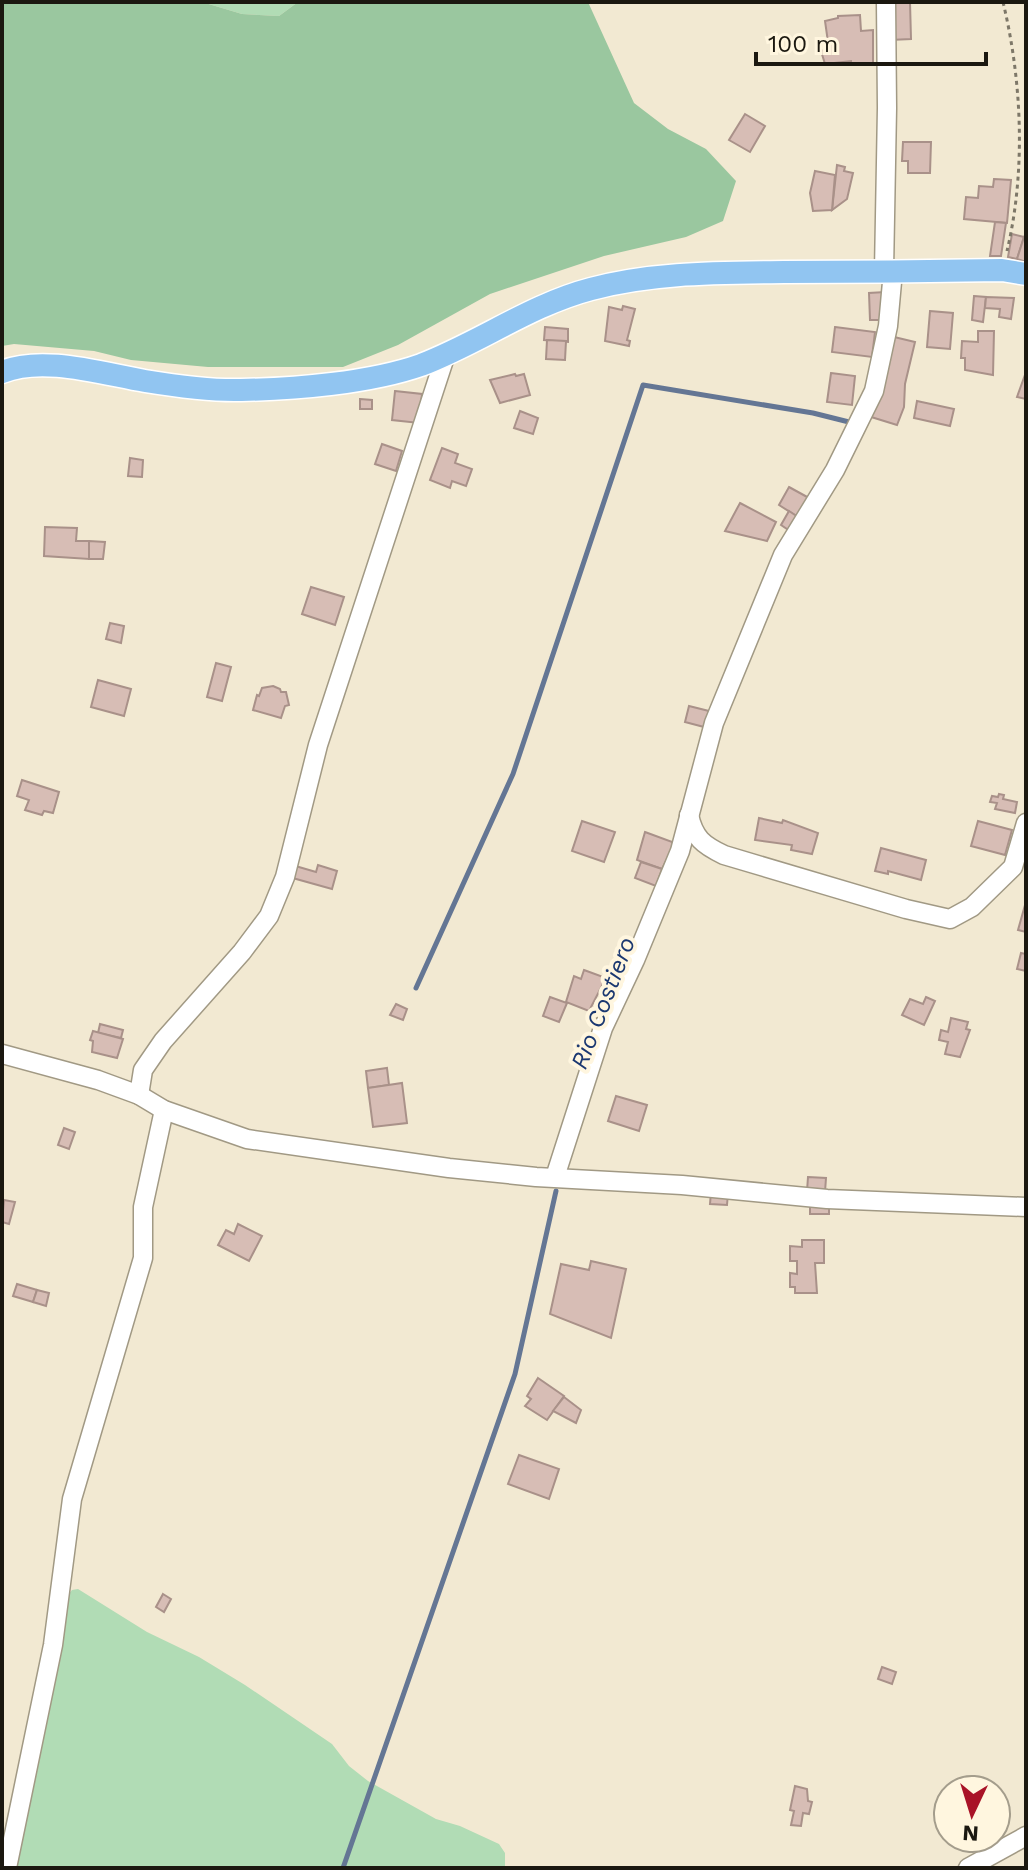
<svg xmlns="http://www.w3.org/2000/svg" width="1028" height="1870" font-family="'Work Sans',sans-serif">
  <rect width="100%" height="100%" fill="#f2e9d2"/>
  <g fill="#b1dcb5">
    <polygon points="202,2 298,2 279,16 242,14"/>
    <polygon points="78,1589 147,1632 199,1657 245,1685 332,1744 349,1766 368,1781 436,1819 460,1826 499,1844 505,1853 505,1868 16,1868 67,1596 72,1590"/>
  </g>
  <polygon fill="#9ac79f" points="2,2 202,2 242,14 279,16 298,2 588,2 634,103 668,129 706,149 736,181 723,221 686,237 604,256 490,294 398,345 343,367 208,367 131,360 94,351 14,344 2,346"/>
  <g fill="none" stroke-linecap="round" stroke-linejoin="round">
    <g stroke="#647694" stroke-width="5">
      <polyline points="416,988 513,774 643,385 813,413 853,423"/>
      <polyline points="343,1868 515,1374 556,1191"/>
    </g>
  </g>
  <g fill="#d7bdb5" stroke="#a99189" stroke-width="2">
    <polygon points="892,2 910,2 911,39 890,40"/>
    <polygon points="860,15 861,31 873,30 873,65 851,64 851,61 825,64 821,51 829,49 825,21 838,18 838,16"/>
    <polygon points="745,114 765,126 750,152 729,140"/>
    <polygon points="903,142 931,142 930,173 908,173 908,161 902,161"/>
    <polygon points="837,165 845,167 844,171 853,173 847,199 832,210"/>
    <polygon points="815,171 835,175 832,210 813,211 810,193"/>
    <polygon points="994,179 1011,180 1007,223 964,219 966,197 978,198 979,186 993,187"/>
    <polygon points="995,222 1006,223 1001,256 990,256"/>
    <polygon points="1012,234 1024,237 1017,259 1008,257"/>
    <polygon points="1024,237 1026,238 1026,262 1017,259"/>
    <polygon points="885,292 884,320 870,320 869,293"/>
    <polygon points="974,296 986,297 983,322 972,320"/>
    <polygon points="986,297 1014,298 1011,319 999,317 1000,309 985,308"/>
    <polygon points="623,306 635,309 627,340 630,341 629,346 605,341 609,307 622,310"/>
    <polygon points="930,311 953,313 950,349 927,347"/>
    <polygon points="545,327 568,329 568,342 544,340"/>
    <polygon points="835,327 875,332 872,357 832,352"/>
    <polygon points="978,331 994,331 993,375 965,370 965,358 961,358 962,341 978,342"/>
    <polygon points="890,336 915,342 905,384 904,407 897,425 868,416"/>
    <polygon points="547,340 566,341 565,360 546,359"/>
    <polygon points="1026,372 1026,399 1017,397"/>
    <polygon points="831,373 855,376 852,405 827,402"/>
    <polygon points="515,374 516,376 524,374 530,395 500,403 490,380"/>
    <polygon points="395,391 422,394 419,423 392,420"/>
    <polygon points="360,399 372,400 372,409 360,409"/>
    <polygon points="917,401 954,409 950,426 914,418"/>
    <polygon points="520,411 538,418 533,434 514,428"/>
    <polygon points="382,444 402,451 396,471 375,464"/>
    <polygon points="442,448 458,454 455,463 472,469 466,486 452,481 450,488 430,480"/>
    <polygon points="130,458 143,460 142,477 128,476"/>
    <polygon points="789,487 809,498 798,517 779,505"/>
    <polygon points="740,503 776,522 767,541 725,531"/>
    <polygon points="789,511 798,517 790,531 781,525"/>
    <polygon points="45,527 77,528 76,541 89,541 89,559 44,556"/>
    <polygon points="89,541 105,542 103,559 89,559"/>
    <polygon points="311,587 344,597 335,625 302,614"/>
    <polygon points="110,623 124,626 121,643 106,639"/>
    <polygon points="216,663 231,667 222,701 207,697"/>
    <polygon points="98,680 131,689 124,716 91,707"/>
    <polygon points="273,686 280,689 281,692 286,692 289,705 285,706 281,718 253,710 257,695 259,696 262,688"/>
    <polygon points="689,706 709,711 704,727 685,722"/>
    <polygon points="22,780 59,792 53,813 44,811 42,815 25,810 29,800 17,796"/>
    <polygon points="999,794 1004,795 1003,799 1017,802 1015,813 995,809 997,803 990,802 992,796 998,797"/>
    <polygon points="759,818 782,823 783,820 818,833 812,854 791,850 792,845 755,840"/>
    <polygon points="582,821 615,832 604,862 572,851"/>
    <polygon points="978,821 1012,830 1005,855 971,846"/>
    <polygon points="645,832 675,843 662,869 637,860"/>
    <polygon points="881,848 926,860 921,880 888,871 888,874 875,871"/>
    <polygon points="641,862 662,869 656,886 635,878"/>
    <polygon points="292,865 316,872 318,865 337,871 332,889 289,877"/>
    <polygon points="1025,905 1026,905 1026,932 1018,930"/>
    <polygon points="1021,953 1026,954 1026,971 1017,969"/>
    <polygon points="584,970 606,978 589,1011 566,1002 574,976 581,979"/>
    <polygon points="550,997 567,1003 559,1022 543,1016"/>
    <polygon points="926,997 935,1001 924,1025 902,1015 910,999 923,1004"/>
    <polygon points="396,1004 407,1009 403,1020 390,1015"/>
    <polygon points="951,1018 968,1022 966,1029 970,1030 960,1057 945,1054 948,1042 939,1040 941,1030 948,1032"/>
    <polygon points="100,1024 123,1030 121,1038 98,1033"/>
    <polygon points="93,1031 123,1039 117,1058 92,1052 93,1041 90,1040"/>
    <polygon points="387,1068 389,1085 368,1088 366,1071"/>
    <polygon points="402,1083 407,1123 373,1127 368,1088"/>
    <polygon points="616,1096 647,1105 639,1131 608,1121"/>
    <polygon points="64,1128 75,1132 69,1149 58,1145"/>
    <polygon points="808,1177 826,1178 825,1192 807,1191"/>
    <polygon points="711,1192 728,1193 727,1205 710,1204"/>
    <polygon points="4,1200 15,1202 9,1224 2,1222"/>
    <rect x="810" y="1204" width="19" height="10"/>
    <polygon points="238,1224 262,1236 249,1261 218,1245 226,1230 234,1234"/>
    <polygon points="802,1240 824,1240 824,1263 815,1263 817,1293 795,1293 795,1287 790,1287 790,1273 797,1274 797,1261 790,1261 790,1246 802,1247"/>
    <polygon points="591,1261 626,1269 611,1338 550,1314 561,1264 589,1270"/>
    <polygon points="17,1284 37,1290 33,1302 13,1296"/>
    <polygon points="37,1290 49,1293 46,1306 33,1302"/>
    <polygon points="538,1378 564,1396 547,1420 525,1406 531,1399 527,1396"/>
    <polygon points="564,1397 581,1410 576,1423 553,1411"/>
    <polygon points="519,1455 559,1469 549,1499 508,1484"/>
    <polygon points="163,1594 171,1599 164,1612 156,1607"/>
    <polygon points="882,1667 896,1672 892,1684 878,1679"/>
    <polygon points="795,1786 807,1789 808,1801 812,1802 809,1814 803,1813 801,1826 791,1825 794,1811 790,1810"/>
  </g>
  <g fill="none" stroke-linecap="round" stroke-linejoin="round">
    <defs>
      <g id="minor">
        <polyline points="884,271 887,108 886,2"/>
        <path d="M689 815C694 838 703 845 724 855L906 909 950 919 972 907 1013 867 1026 823"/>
        <polyline points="2,1054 98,1080 139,1095 164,1110 247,1139 449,1168 536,1177 682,1185 827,1199 1026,1207"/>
        <polyline points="139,1095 143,1070 163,1041 242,952 269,916 285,877 318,745 446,354"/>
        <polyline points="555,1177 603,1028 635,960 680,851 714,723 783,555 835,470 874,391 888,326 893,271"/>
        <polyline points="7,1868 53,1645 72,1499 143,1258 143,1207 164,1110"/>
        <polyline points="968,1868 1026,1836"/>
      </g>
      <path id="major" d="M2 372C43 355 103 374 145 381 176 386 211 391 241 390 295 389 370 383 421 365 479 343 530 305 591 289 653 272 721 273 784 272 857 272 929 271 1002 270L1026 274"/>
    </defs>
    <use href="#minor" stroke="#a19984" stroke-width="21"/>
    <use href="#major" stroke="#fff" stroke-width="25"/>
    <path stroke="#7d7768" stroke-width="3" stroke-dasharray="4 4" stroke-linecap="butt" d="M1003 2C1022 81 1026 171 1007 251"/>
    <use href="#minor" stroke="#fff" stroke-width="18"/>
    <use href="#major" stroke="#91c5f1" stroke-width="22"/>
  </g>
  <g text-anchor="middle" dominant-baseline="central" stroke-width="8" stroke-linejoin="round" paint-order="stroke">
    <g font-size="24" font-style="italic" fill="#1b3871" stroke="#fff6df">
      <text transform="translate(603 1003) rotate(-69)">Rio Costiero</text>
    </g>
  </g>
  <rect width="1028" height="1870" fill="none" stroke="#1b1810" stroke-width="8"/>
  <g transform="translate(972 1814) rotate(184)"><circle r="38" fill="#fff6df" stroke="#a49d8c" stroke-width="2"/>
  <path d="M0-6L14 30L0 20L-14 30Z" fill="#a91327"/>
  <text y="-12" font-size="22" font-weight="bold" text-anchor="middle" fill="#1b1810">N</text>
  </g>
  <path d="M756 52v12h230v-12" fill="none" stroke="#1b1810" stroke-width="4"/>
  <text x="768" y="52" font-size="24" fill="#1b1810" stroke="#fff6df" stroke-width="6" paint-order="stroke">100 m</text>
</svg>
